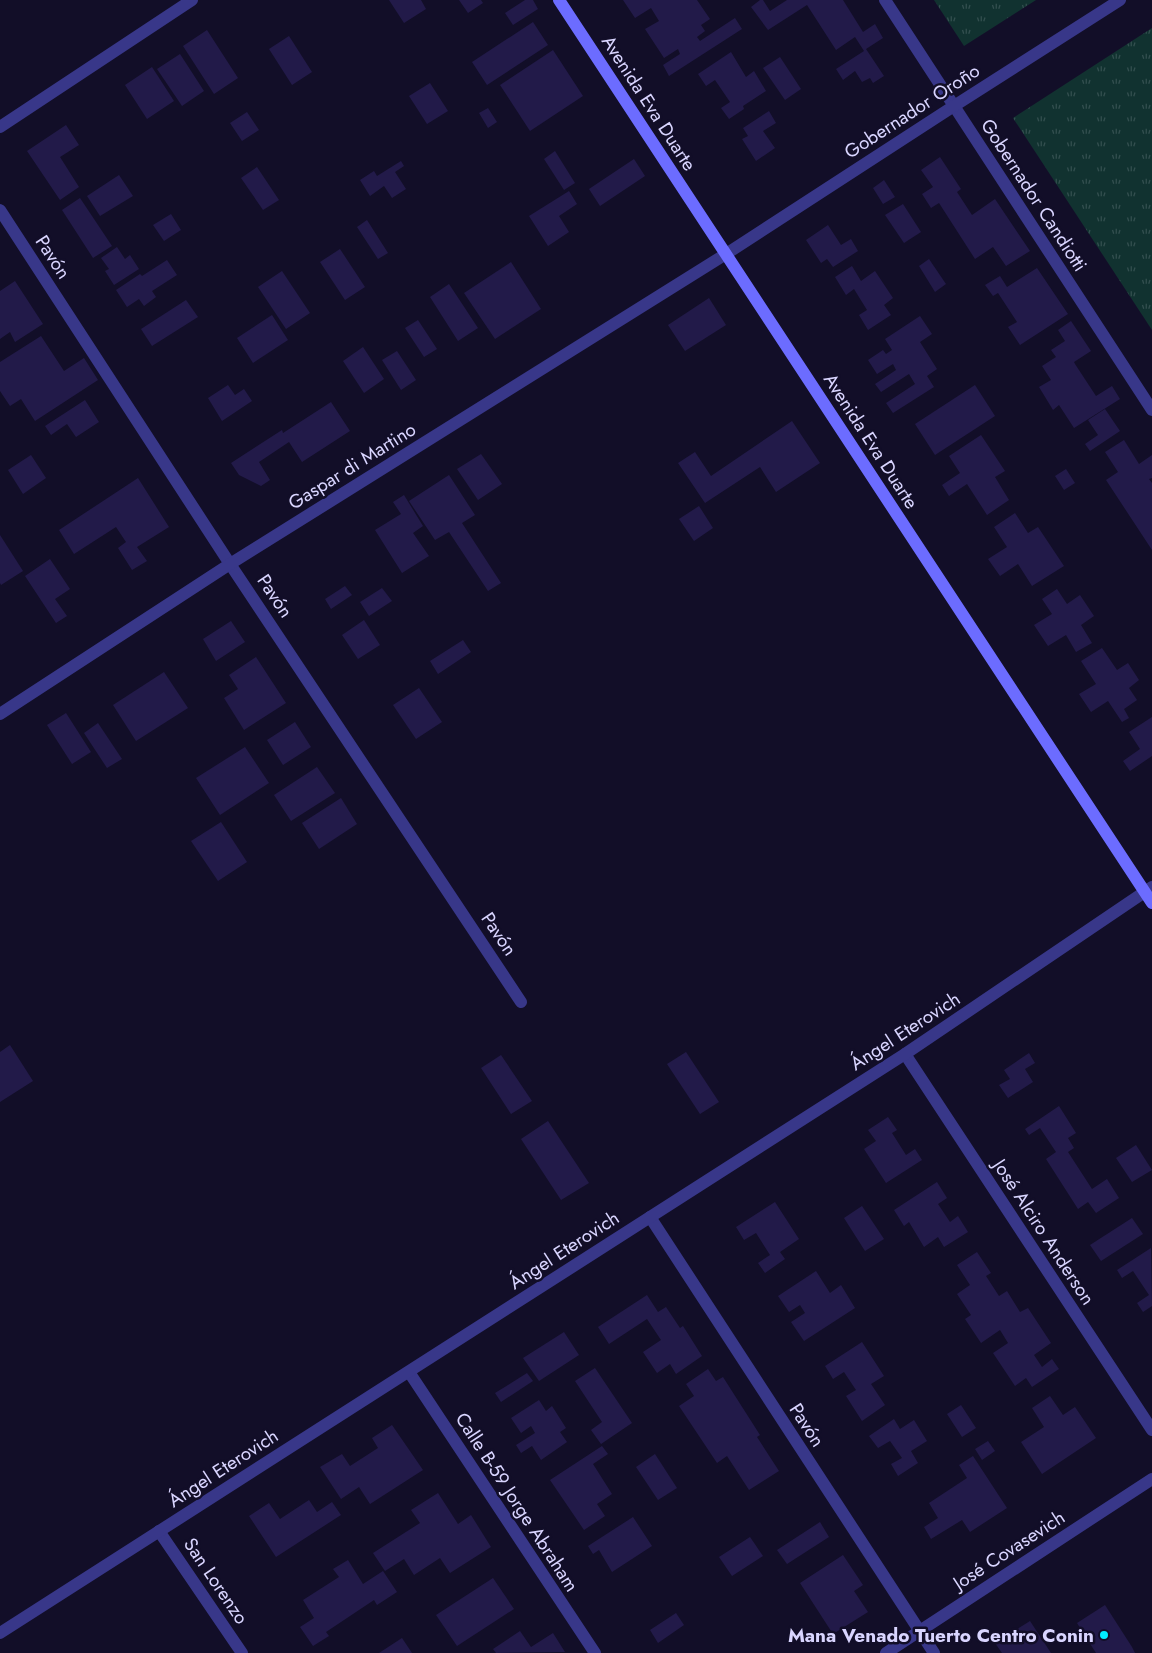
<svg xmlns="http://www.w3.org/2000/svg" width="1152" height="1653" font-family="Jost,sans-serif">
  <defs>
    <pattern id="grass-tufts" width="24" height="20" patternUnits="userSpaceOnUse" patternTransform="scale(1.25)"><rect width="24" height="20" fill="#113230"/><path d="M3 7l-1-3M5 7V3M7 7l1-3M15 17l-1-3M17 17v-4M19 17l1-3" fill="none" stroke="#334f4f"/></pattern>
  </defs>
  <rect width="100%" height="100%" fill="#120e28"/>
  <g fill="url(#grass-tufts)">
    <polygon points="934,0 1036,0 964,46"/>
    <polygon points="1152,28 1152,330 1013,118"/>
  </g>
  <g fill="#221a49">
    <polygon points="389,0 421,0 426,9 404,23"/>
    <polygon points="459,0 481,0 483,3 468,13"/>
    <polygon points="525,0 533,0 538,9 513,25 505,13"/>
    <polygon points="623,0 697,0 710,19 701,25 705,31 697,37 700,41 735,18 742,29 669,76 663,65 680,54 678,49 664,58 645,29 659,21 651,8 635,18"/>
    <polygon points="760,0 763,0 770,11 787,0 843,0 863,32 875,24 883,38 866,49 884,76 873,83 870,78 862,82 855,71 843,80 836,69 864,51 855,37 836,50 807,5 768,30 751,7"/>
    <polygon points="533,22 548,45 487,85 472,62"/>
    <polygon points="207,30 238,78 214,94 183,46"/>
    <polygon points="289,36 312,72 292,85 269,49"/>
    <polygon points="553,50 583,96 530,131 500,85"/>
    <polygon points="731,52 746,77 754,71 766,91 743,106 744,109 729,119 721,108 730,102 715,80 706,86 698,74"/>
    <polygon points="180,54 204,91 182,106 157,69"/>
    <polygon points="780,57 801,89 785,100 763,68"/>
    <polygon points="152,67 174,101 147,119 125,85"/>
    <polygon points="430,83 448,111 427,124 409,96"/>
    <polygon points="488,108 497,122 488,128 479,113"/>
    <polygon points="769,111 776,123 763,131 775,148 756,161 742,139 748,136 743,128"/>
    <polygon points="247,112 259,130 242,141 230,123"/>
    <polygon points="66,125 79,145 60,157 79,187 60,200 27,151"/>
    <polygon points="555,151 575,183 564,190 544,159"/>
    <polygon points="940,157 961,189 957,192 972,215 995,199 1030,251 1006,266 993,247 975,259 939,203 931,208 922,194 933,187 921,170"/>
    <polygon points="634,159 645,176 600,206 589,189"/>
    <polygon points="401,161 404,166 395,172 406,189 392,198 384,186 370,196 360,180 374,171 377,176"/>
    <polygon points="257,167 279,200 263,210 241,178"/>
    <polygon points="119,175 133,196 100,216 87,196"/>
    <polygon points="884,180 895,197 883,204 873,188"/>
    <polygon points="569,191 577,204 559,216 569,232 548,246 529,216"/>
    <polygon points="80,198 112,246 93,258 62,210"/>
    <polygon points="903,204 921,232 904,243 885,215"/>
    <polygon points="171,214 181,230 164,241 153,225"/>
    <polygon points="367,220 388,253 378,259 357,227"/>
    <polygon points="828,225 841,245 851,239 858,251 833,267 827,259 821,263 806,240"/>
    <polygon points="117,247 125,259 130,255 139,269 114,285 105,271 109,269 101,258"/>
    <polygon points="340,249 365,287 345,300 320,262"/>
    <polygon points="929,259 946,284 935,292 919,266"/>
    <polygon points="167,260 177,275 152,291 156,297 144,306 139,299 127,307 116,290 140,274 142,276"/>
    <polygon points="511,262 541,309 495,339 464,293"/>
    <polygon points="852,266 861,281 875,271 893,298 884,305 891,315 868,330 859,315 867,310 854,289 846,295 835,277"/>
    <polygon points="1037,268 1068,314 1020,345 1008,327 1017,322 998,293 993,296 985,285 1000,276 1007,287"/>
    <polygon points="282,271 310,313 286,329 258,287"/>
    <polygon points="15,281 43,324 15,342 10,332 0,339 0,291"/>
    <polygon points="449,284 478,328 458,341 430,297"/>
    <polygon points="709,298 726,325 685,351 668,325"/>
    <polygon points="186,300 198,317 152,346 141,329"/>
    <polygon points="272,315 288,340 253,363 237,338"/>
    <polygon points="920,316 932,334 920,342 937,369 927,376 934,387 893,413 886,403 915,384 909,374 881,392 875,384 896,370 893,364 877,374 868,360 883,350 886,354 892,350 885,339"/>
    <polygon points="418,320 437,349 424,357 405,328"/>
    <polygon points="1071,321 1091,351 1074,362 1075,364 1096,396 1112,386 1120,399 1074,428 1059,405 1053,410 1039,387 1051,380 1042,366 1056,357 1051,350 1065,341 1058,330"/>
    <polygon points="41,336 64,371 84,358 98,380 35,421 21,399 10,406 0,391 0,362"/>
    <polygon points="363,347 384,379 364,393 343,361"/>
    <polygon points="397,351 416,380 401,390 382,360"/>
    <polygon points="228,385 235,395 244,389 252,401 222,421 208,398"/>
    <polygon points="975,385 995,416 935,455 915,424"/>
    <polygon points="85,400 99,422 76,437 67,424 51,435 45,426"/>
    <polygon points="331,402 350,431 302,462 289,442 259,462 270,480 261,486 239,475 231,463 282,430 283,433"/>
    <polygon points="1105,409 1120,431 1090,451 1085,444 1098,435 1088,420"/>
    <polygon points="792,421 820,463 776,492 760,467 705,503 678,463 695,452 711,476"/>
    <polygon points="981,435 1005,471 995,477 1009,500 987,515 967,484 949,496 942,485 960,473 949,456"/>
    <polygon points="1124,440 1139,464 1152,455 1152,478 1149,479 1152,483 1152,550 1106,480 1118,472 1105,452"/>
    <polygon points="481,454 502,484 478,500 457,469"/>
    <polygon points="31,455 46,478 23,494 8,470"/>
    <polygon points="1066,469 1075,483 1064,490 1055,476"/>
    <polygon points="449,475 475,515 462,523 501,583 488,591 449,532 435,540 409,501"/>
    <polygon points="138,478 169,527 137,547 147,561 132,570 118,548 126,542 116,527 74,554 59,530"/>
    <polygon points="404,495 423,526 413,533 429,556 402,573 375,530 401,514 393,502"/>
    <polygon points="699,506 713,528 694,541 679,519"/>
    <polygon points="1015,513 1028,533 1038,527 1064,566 1032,586 1018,564 1000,576 988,559 1007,547 994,527"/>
    <polygon points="0,535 23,571 1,585 0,583"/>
    <polygon points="50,559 70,589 55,599 67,616 56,623 25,576"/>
    <polygon points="345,586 352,595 331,609 325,599"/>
    <polygon points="382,588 392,601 369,616 360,602"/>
    <polygon points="1057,589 1067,604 1080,595 1094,616 1081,625 1092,643 1076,652 1066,635 1048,646 1034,625 1052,614 1042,599"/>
    <polygon points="364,620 380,645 358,659 342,635"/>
    <polygon points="231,621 245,642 216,661 203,639"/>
    <polygon points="463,640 471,652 438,674 430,661"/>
    <polygon points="1102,648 1117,670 1128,663 1139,680 1129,688 1137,700 1124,709 1129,718 1122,722 1108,701 1091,712 1079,694 1096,684 1081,661"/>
    <polygon points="256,657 286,703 244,730 224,698 238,689 229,675"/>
    <polygon points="164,672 188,708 136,741 113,705"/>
    <polygon points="419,688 442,722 416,739 393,705"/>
    <polygon points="66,713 91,752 72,764 47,725"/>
    <polygon points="1152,717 1152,756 1130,771 1123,761 1140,749 1129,732"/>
    <polygon points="295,722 311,747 283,765 267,740"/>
    <polygon points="98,723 122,759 107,768 84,733"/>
    <polygon points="245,747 269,783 220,815 196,778"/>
    <polygon points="317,767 335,793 291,821 274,795"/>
    <polygon points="341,798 357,824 319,849 302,823"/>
    <polygon points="221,822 247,862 218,881 191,841"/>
    <polygon points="10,1045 33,1081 0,1102 0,1052"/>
    <polygon points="686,1052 719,1102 700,1114 667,1064"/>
    <polygon points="1029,1053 1035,1063 1025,1069 1033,1082 1008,1098 999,1085 1010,1079 1004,1070"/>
    <polygon points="501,1055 532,1101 511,1114 481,1068"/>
    <polygon points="1059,1106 1076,1133 1068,1138 1074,1148 1068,1152 1092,1189 1107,1179 1119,1198 1096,1213 1088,1202 1078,1209 1046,1159 1056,1152 1040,1128 1029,1135 1025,1129"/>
    <polygon points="888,1117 897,1130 892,1133 906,1155 915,1149 922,1160 886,1183 864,1149 876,1141 868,1130"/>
    <polygon points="548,1121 589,1183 561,1200 521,1139"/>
    <polygon points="1136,1145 1152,1170 1132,1182 1116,1158"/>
    <polygon points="937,1182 947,1198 938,1204 950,1222 958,1216 968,1232 944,1247 938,1237 924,1247 909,1222 904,1226 894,1210"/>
    <polygon points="775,1202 799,1239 780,1252 785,1259 765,1273 758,1263 770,1255 756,1233 744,1240 736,1227"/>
    <polygon points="862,1206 884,1239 865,1251 844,1218"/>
    <polygon points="1132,1218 1143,1234 1101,1261 1090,1245"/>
    <polygon points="1151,1248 1152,1306 1143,1312 1137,1303 1149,1295 1133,1271 1122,1278 1117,1270"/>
    <polygon points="977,1252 991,1273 986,1276 999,1296 1007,1291 1020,1312 1028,1308 1051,1343 1034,1355 1042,1367 1052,1359 1059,1369 1032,1387 1026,1378 1015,1386 993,1353 1008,1343 1000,1330 981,1343 965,1319 971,1315 957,1294 970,1285 957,1265"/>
    <polygon points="816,1271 830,1293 841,1285 855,1308 804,1341 791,1322 805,1313 800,1305 789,1312 778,1296"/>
    <polygon points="647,1295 658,1312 666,1307 680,1328 683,1326 702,1356 676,1374 670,1364 657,1373 643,1352 661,1340 647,1319 609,1344 598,1327"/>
    <polygon points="564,1332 579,1355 539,1381 523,1358"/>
    <polygon points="862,1342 884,1376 871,1384 885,1405 862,1421 846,1396 856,1390 844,1372 833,1379 825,1366"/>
    <polygon points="595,1368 632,1423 601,1444 591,1430 602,1422 575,1381"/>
    <polygon points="708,1369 716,1381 723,1377 760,1435 757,1437 779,1471 749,1490 727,1456 717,1463 679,1406 694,1396 686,1384"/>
    <polygon points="527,1373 533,1381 501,1402 495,1393"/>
    <polygon points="1050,1396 1063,1415 1075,1407 1096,1438 1042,1474 1021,1442 1044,1427 1032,1408"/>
    <polygon points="539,1400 546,1411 552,1406 566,1428 560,1432 567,1442 541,1460 532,1446 521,1453 516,1445 535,1433 531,1426 521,1433 511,1418"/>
    <polygon points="961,1405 976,1428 962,1437 947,1414"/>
    <polygon points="894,1419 900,1429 914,1420 927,1441 911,1451 918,1463 898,1476 891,1464 902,1458 890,1441 878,1448 869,1436"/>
    <polygon points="392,1425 423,1470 370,1504 359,1487 341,1499 320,1467 342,1454 350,1466 378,1448 372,1438"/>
    <polygon points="988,1441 995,1451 982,1460 975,1449"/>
    <polygon points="602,1446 608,1454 593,1464 612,1494 597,1504 605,1516 584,1530 550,1480"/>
    <polygon points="655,1454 677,1488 658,1500 636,1467"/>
    <polygon points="973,1456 1007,1508 970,1532 962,1520 931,1539 924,1527 938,1518 929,1503 967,1478 959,1465"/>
    <polygon points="438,1493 458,1524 471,1515 491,1547 450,1573 440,1558 414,1575 404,1559 385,1571 373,1553 420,1523 411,1510"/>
    <polygon points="309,1500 317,1512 332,1502 341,1515 276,1557 249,1516 269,1503 280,1519"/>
    <polygon points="633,1517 652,1546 612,1572 599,1550 593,1554 588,1546"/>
    <polygon points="820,1522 829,1537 787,1564 777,1550"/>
    <polygon points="750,1537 763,1556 732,1576 719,1557"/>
    <polygon points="843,1555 863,1585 854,1591 868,1612 833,1634 800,1583"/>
    <polygon points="348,1560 363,1584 383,1571 397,1592 377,1605 374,1600 326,1632 329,1636 313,1646 300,1627 314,1618 303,1600 339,1577 333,1569"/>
    <polygon points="493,1578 514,1609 457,1646 436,1615"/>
    <polygon points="1105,1605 1132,1647 1135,1653 1096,1653 1077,1623"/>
    <polygon points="676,1613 684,1625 658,1643 650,1630"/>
    <polygon points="1030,1621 1051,1653 1002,1653 995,1643"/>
    <polygon points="520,1631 531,1647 553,1633 565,1652 496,1653 493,1649"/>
    <polygon points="402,1638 412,1653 379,1653"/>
  </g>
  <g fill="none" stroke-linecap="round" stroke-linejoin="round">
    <g stroke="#383789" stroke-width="12">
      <polyline points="885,0 1152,410"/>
      <polyline points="0,127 192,0"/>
      <polyline points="0,210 230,564 521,1002"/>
      <polyline points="0,714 230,564 726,254 954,106 1120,0"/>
      <polyline points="905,1054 1152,1430"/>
      <polyline points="650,1217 934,1653"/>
      <polyline points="409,1372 595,1653"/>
      <polyline points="159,1531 242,1653"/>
      <polyline points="0,1633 905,1054 1152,887"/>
      <polyline points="886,1653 1152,1479"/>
    </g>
    <polyline stroke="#6c6cff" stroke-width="12" points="559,0 1152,903"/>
  </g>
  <circle fill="#01edff" stroke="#120e28" stroke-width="2" cx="1104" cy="1635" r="5"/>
  <g text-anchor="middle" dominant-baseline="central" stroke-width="5" stroke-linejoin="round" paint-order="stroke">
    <g font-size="19" fill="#d9d5ff" stroke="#120e28">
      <text transform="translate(649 103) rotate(57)">Avenida Eva Duarte</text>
      <text transform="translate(912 111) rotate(-33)">Gobernador Oroño</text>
      <text transform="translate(1034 195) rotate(57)">Gobernador Candiotti</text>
      <text transform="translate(53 257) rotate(57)">Pavón</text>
      <text transform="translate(871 441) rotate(57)">Avenida Eva Duarte</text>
      <text transform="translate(352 466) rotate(-32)">Gaspar di Martino</text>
      <text transform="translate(275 596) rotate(56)">Pavón</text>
      <text transform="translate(499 934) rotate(56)">Pavón</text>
      <text transform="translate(905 1031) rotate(-33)">Ángel Eterovich</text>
      <text transform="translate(1044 1232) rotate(57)">José Alciro Anderson</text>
      <text transform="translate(564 1250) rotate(-33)">Ángel Eterovich</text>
      <text transform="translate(807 1425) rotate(57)">Pavón</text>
      <text transform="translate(223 1468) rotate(-33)">Ángel Eterovich</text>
      <text transform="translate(517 1502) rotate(57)">Calle B-59 Jorge Abraham</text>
      <text transform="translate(1009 1550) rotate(-33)">José Covasevich</text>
      <text transform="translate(216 1581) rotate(56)">San Lorenzo</text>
    </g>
    <g font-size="19" font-weight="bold" fill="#d9d5ff" stroke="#120e28" text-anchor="end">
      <text x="1094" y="1635">Mana Venado Tuerto Centro Conin</text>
    </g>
  </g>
</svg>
